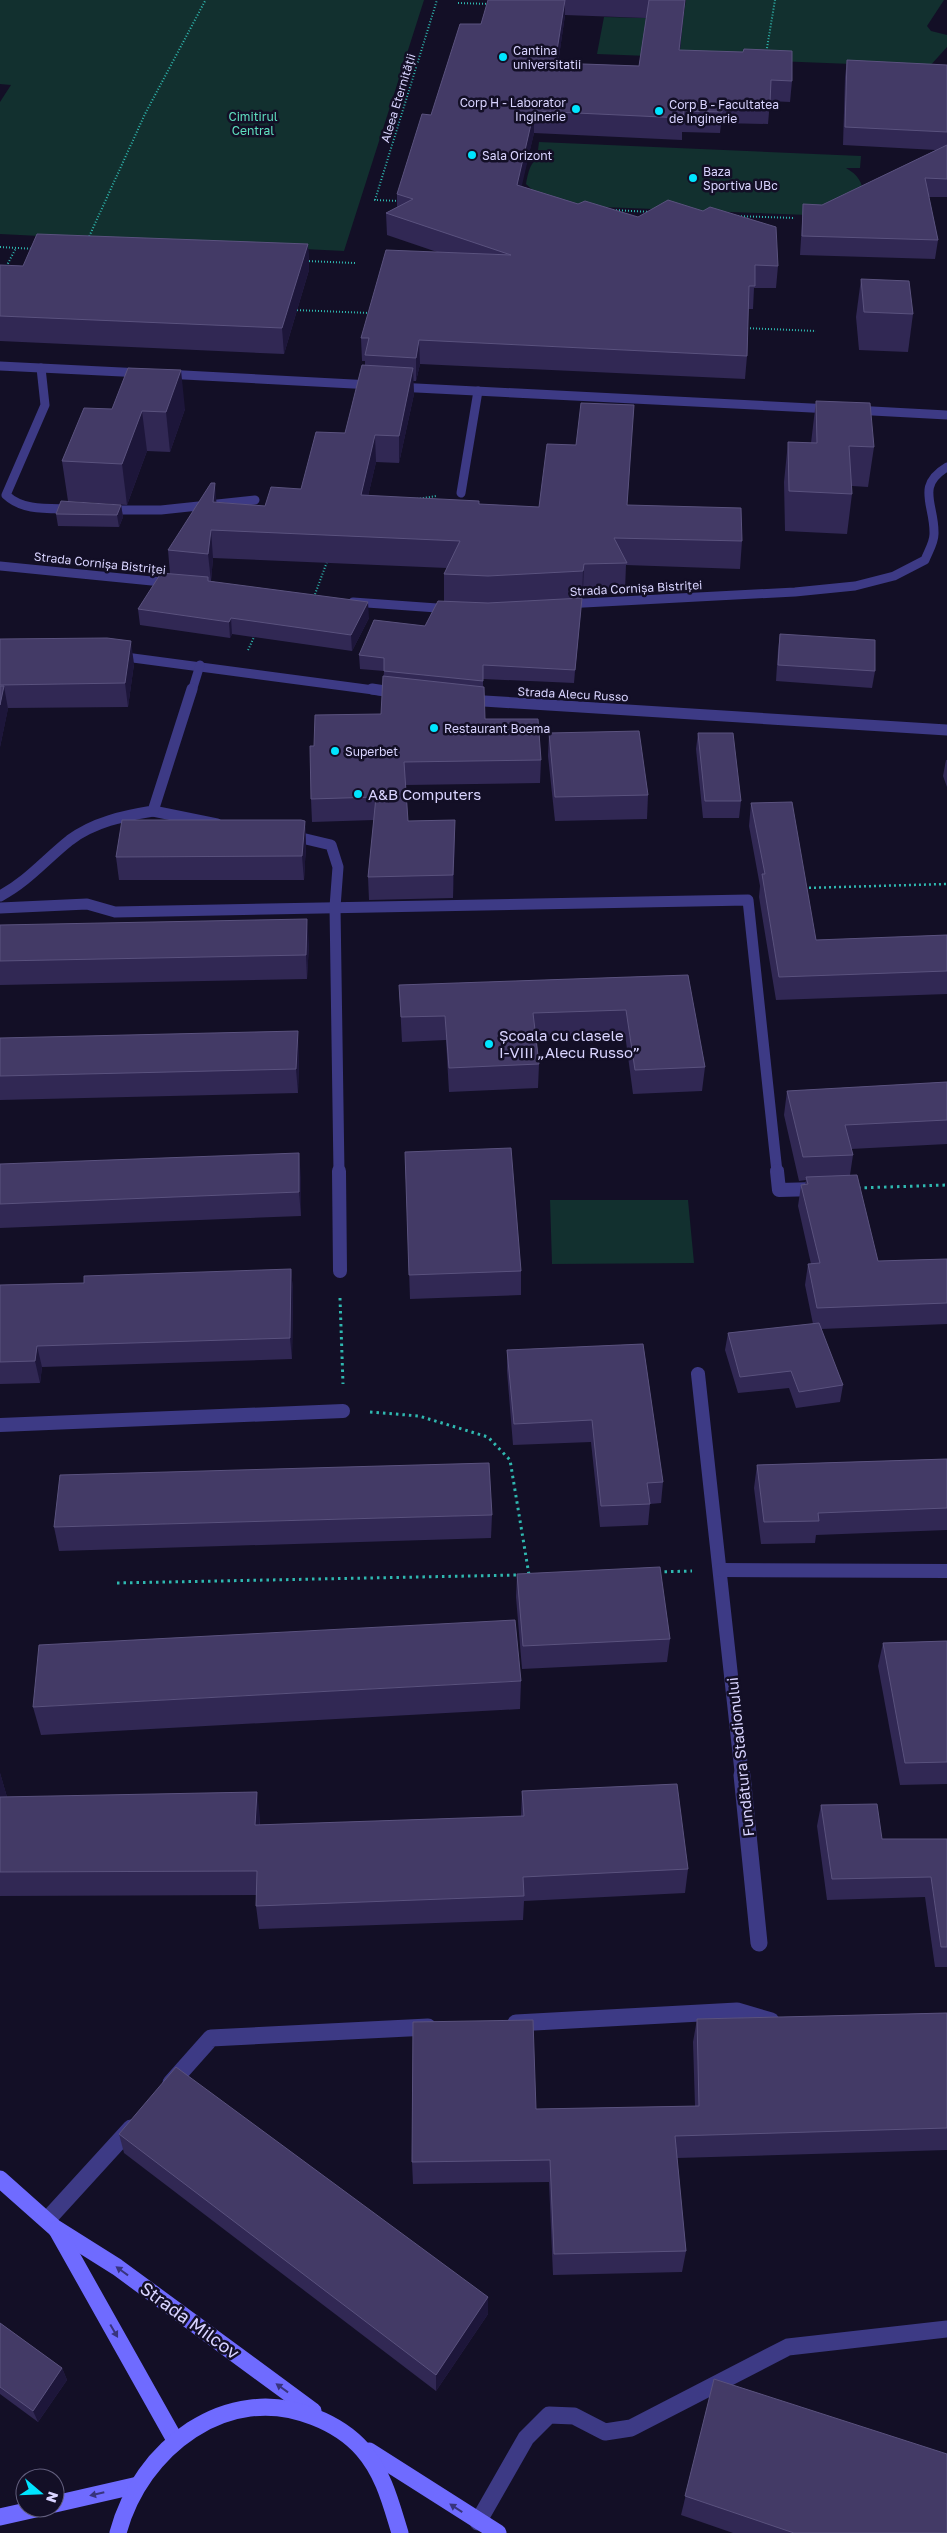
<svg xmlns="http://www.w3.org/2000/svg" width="947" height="2533" font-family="'Golos Text',sans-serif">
  <rect width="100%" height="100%" fill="#130f26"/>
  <g fill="#12302f">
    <polygon points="0,0 424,0 344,251 0,234 0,102 11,85 0,84"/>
    <polygon points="686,0 944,0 927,26 931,31 947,35 947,47 929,67 597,54 604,17 683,19"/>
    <path d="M539 142 861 156 860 168H846C858 175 863 182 863 196L808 215 524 204 542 199 526 184C530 162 533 158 554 151L538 150Z"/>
    <polygon points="550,1200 688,1200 694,1263 552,1264"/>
  </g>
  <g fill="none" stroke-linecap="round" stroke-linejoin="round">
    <g stroke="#2fb8b0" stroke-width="2" stroke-dasharray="1 2" stroke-linecap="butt">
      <polyline points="458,3 490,4"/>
      <polyline points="766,54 775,0"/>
      <polyline points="399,201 375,200 437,0"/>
      <polyline points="613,210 652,212"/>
      <polyline points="735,216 795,218"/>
      <polyline points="88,239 145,114 205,1"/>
      <polyline points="0,247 35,249"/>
      <polyline points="306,261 355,263"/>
      <polyline points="5,269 16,248"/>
      <polyline points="294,310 370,313"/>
      <polyline points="744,328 816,331"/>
      <polyline points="417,499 436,496"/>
      <polyline points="314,597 328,559"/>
      <polyline points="248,650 255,635"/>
    </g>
    <polyline stroke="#2fb8b0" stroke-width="2.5" stroke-dasharray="2 3" stroke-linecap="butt" points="804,888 947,884"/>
    <g stroke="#2fb8b0" stroke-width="3" stroke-dasharray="2.5 4" stroke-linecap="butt">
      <polyline points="858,1188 947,1185"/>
      <polyline points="340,1298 343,1384"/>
      <polyline points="370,1412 419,1416 488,1437 510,1460 529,1575"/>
      <polyline points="658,1572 692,1571"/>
      <polyline points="117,1583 519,1575"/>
    </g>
    <g stroke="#3d3a85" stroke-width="9">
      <path d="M41 368 45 405 6 495C24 512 51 508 74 509"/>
      <polyline points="461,493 478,391"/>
      <polyline points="107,510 161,510 255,500"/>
    </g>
    <polyline stroke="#3d3a85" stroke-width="11" points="0,908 87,904 115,912 748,900 777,1172"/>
    <g stroke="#3d3a85" stroke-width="14">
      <polyline points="777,1171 779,1190 816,1189"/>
      <polyline points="0,1425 343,1411"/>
    </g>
    <g stroke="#3d3a85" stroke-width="17">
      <polyline points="516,2023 737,2011 771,2021"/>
      <polyline points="171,2083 211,2038 428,2027"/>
      <polyline points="47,2220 131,2128"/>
      <polyline points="478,2522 526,2438 549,2415 574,2416 605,2432 631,2428 788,2347 947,2329"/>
    </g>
    <g stroke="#3d3a85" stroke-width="9">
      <polyline points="0,366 142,373"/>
      <polyline points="165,374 372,385"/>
      <polyline points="397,387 831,409"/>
      <polyline points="854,410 947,415"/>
      <polyline points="0,566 172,583"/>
      <polyline points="353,602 451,609"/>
      <path d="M565 604 795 592 855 586 894 576 925 560C928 552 934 543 934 534 935 505 915 486 947 467"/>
      <polyline points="118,656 381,691"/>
      <polyline points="192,691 200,665"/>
    </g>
    <g stroke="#3d3a85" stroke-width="11">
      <polyline points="372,689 398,693"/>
      <polyline points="468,700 947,730"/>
      <polyline points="153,811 217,824"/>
      <polyline points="289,835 331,845 338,867 335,907 339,1172"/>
      <path d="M0 896C27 882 46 859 70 840 94 822 123 816 153 811L192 689"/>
    </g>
    <g stroke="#3d3a85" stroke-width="14">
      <polyline points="339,1171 340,1271"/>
      <polyline points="698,1374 742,1776"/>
      <polyline points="721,1570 947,1571"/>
    </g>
    <polyline stroke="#3d3a85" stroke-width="17" points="742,1775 759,1943"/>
    <g stroke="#6f6bff" stroke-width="17">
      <polyline points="0,2179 55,2228 117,2267 313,2411"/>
      <polyline points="57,2230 175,2440"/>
      <polyline points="369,2451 498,2533"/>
      <polyline points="55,2504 138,2485"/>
      <polyline points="0,2517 40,2508"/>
      <path d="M118 2533C140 2449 227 2381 314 2417 332 2424 350 2435 363 2450 384 2474 391 2504 400 2533"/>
    </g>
  </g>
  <g fill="#312854" fill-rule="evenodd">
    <path d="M488 0H685L680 50 792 81 790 102 770 101 768 124 721 123 720 133 682 132V140L534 133 521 186 778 266 776 288H754L753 309H748L747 356 745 379 420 364 416 381H413L414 394 399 463 376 462 368 496 479 504 539 507 576 445 632 432 627 505 742 541 740 569 626 565 625 590 583 592 582 598 574 683 483 679V686L485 719 541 760 540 783 406 785 408 821 455 820 453 898 369 900 368 877 374 820 312 822 311 799 314 746 381 714 384 671 360 669 359 655 425 626 444 601V574L447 568 213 558 211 581 369 618 352 651 232 634 230 638 140 625 138 609 170 574 168 550 217 502 265 506 301 489 345 433 365 365V361H362L361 338 437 252 387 235 386 213 397 207V194L431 115 481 24ZM565 15 646 18 639 66 558 63Z"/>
    <polygon points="847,60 947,65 947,197 929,197 938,240 935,259 800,255 802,223 803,204 822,205 936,150 843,145 845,77"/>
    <polygon points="308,244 309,270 284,354 0,341 0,265 23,266"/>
    <polygon points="861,279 913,314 908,352 859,350 856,317"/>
    <polygon points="816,401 874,447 868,487 852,486 852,494 847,534 785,531 784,482 788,442 811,443"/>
    <polygon points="112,409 185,409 170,452 147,451 127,505 68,501 62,461"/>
    <polygon points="121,505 123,517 119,527 58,526 56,514"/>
    <polygon points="780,634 875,671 872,688 776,681 778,650"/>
    <polygon points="0,639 134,664 128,707 8,708 0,747"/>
    <polygon points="549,733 648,795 647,819 555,821 548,756"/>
    <polygon points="698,733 741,801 739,818 703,818 696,749"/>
    <polygon points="946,760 947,760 947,787 943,776"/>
    <polygon points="751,803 816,940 947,935 947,994 776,1000 759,897 760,886 749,826"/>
    <polygon points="305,821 306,845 304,880 119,880 116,857"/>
    <polygon points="0,925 309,943 307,979 0,985"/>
    <polygon points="688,975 705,1067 702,1091 633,1094 625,1034 536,1037 539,1064 538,1088 449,1092 446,1040 402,1042 399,985"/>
    <polygon points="0,1038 299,1055 298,1093 0,1100"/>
    <polygon points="947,1082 947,1144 851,1149 853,1155 850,1175 878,1261 947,1259 947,1324 821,1329 843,1385 840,1402 796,1408 789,1388 738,1393 725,1350 728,1333 813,1324 805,1285 808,1264 811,1264 798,1206 801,1185 805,1184 806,1180 799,1181 784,1115 787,1091"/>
    <polygon points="405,1152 521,1271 521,1295 410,1299"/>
    <polygon points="0,1164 301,1177 301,1216 0,1228"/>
    <polygon points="291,1269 293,1291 292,1359 42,1367 40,1383 0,1384 0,1285 84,1283"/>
    <polygon points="643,1344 663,1482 661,1503 650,1504 648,1525 600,1527 591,1442 513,1445 507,1371 507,1350"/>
    <polygon points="947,1459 947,1530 816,1535 815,1543 761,1544 754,1488 757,1465"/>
    <polygon points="492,1515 491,1538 59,1551 54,1527"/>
    <polygon points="517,1574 670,1639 667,1662 522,1669 516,1597"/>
    <polygon points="947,1641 947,1784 900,1785 878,1666 883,1643"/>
    <polygon points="521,1681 520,1709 41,1735 33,1707"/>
    <polygon points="0,1773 7,1797 260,1817 260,1825 521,1816 522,1791 688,1869 685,1893 524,1901 523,1920 259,1929 256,1906 256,1895 0,1896"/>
    <polygon points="821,1805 882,1839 947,1839 947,1967 935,1967 925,1897 827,1900 817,1826"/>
    <polygon points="947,2013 947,2150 677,2158 686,2251 682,2272 553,2275 549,2182 413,2184 412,2162 536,2109 695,2106 693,2042 697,2019"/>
    <polygon points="119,2134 488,2314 436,2391 124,2153"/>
    <polygon points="0,2323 62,2368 67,2380 38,2422 0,2394"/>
    <polygon points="714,2379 947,2533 733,2533 681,2515"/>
  </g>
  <g fill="#1d163a">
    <polygon points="565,0 565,15 555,84 555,63"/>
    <polygon points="685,0 678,70 679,50"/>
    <polygon points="534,111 534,133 517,207 517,185"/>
    <polygon points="308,244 309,270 284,354 282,328"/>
    <polygon points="419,340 420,364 416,381 416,358"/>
    <polygon points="413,368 414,394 399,463 399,436"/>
    <polygon points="181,370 185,409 170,452 166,412"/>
    <polygon points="142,411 147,451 127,505 122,464"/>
    <polygon points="375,435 376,462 362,522 361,495"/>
    <polygon points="215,483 217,510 213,502"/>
    <polygon points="121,505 123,517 119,527 117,515"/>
    <polygon points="211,530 213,558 211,581 208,554"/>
    <polygon points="584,564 583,592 582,598 583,571"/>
    <polygon points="582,598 581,611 574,683 575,670"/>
    <polygon points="368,602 369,618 352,651 351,635"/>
    <polygon points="231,618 232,634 230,638 229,622"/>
    <polygon points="131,641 134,664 128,707 125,683"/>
    <polygon points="4,686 8,709 0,747 0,705"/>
    <polygon points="455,820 455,843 453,898 453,875"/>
    <polygon points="305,821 306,845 304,880 302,856"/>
    <polygon points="307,919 309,943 307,979 306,955"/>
    <polygon points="298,1031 299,1055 298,1093 296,1069"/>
    <polygon points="299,1153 301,1177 301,1216 299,1192"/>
    <polygon points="291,1269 293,1291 292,1359 290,1338"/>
    <polygon points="37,1346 42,1367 40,1383 35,1361"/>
    <polygon points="0,1773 7,1797 0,1803"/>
    <polygon points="257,1792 260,1817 258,1849 255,1825"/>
    <polygon points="488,2297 488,2314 436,2391 436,2375"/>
    <polygon points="62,2368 67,2380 38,2422 33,2411"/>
  </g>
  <g fill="#433a66" stroke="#5a527e">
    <polygon points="488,0 565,0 555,63 639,66 649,0 685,0 679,50 743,52 744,49 792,51 792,81 771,80 770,103 722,102 722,112 684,111 683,118 534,111 517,185 578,204 585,201 638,217 668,200 703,211 710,207 776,227 778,266 755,265 755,286 749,286 747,356 419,340 416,358 365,355 369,338 361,338 386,250 511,255 386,213 413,199 397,194 422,114 431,115 460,24 481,24"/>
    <polygon points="847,60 947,65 947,132 845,127"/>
    <polygon points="947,145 947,179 925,178 938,240 802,236 803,204 822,205"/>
    <polygon points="37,234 308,244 282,328 0,316 0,265 23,266"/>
    <polygon points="861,279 909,281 913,314 864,312"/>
    <polygon points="362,365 413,368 399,436 375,435 361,495 479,501 479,504 539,507 547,444 576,445 581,403 634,405 627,505 741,508 742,541 614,538 627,563 584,564 583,571 488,576 444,574 460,541 211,530 208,554 168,550 211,483 215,483 213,502 265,506 271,487 301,489 316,432 345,433"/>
    <polygon points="128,368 181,370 166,412 142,411 122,464 62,461 84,408 112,409"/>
    <polygon points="816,401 870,403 874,447 849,446 852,494 789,491 788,442 817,443"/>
    <polygon points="61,501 121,505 117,515 56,514"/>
    <polygon points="161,573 208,577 208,581 368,602 351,635 231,618 229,622 138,609"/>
    <polygon points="582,598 575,670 483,665 483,681 384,671 384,658 359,655 374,620 425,626 438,601 488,603"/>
    <polygon points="780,634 875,640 875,671 778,665"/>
    <polygon points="107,638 131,641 125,683 0,685 0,639"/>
    <polygon points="383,676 484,687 485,719 538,719 541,760 404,762 408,821 455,820 453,875 368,877 376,797 311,799 310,746 314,746 315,715 381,714"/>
    <polygon points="0,686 4,686 0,705"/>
    <polygon points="639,731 648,795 555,797 549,733"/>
    <polygon points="698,733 733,733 741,801 705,801"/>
    <polygon points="792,802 816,940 947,935 947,971 779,977 762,874 765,874 751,803"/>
    <polygon points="122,820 301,820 305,821 302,856 116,857"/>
    <polygon points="307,919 306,955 0,961 0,925"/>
    <polygon points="688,975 705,1067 635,1070 626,1010 533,1013 539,1064 449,1068 445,1016 401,1017 399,985"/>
    <polygon points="298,1031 296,1069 0,1076 0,1038"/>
    <polygon points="947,1082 947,1120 845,1125 853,1155 803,1157 787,1091"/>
    <polygon points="511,1148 521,1271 409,1275 405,1152"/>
    <polygon points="299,1153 299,1192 0,1204 0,1164"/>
    <polygon points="857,1175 878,1261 947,1259 947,1303 817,1308 808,1264 820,1263 801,1185 808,1184 806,1177"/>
    <polygon points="291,1269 290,1338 37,1346 35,1361 0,1362 0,1285 84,1283 84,1276"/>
    <polygon points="819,1323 843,1385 799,1392 791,1371 740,1377 728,1333"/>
    <polygon points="643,1344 663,1482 647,1483 650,1504 601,1506 592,1420 514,1424 507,1350"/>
    <polygon points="947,1459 947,1508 818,1513 819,1521 764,1522 757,1465"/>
    <polygon points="489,1463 492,1515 54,1527 60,1475"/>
    <polygon points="660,1567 670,1639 523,1646 517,1574"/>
    <polygon points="515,1620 521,1681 33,1707 39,1645"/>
    <polygon points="947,1641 947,1762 905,1763 883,1643"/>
    <polygon points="677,1784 688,1869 523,1877 524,1896 256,1906 257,1871 0,1872 0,1797 257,1792 255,1825 524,1816 522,1791"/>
    <polygon points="877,1804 882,1839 947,1839 947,1947 941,1947 931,1877 832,1879 821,1805"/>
    <polygon points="947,2013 947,2128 675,2136 686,2251 554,2254 550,2160 412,2162 413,2022 533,2020 536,2109 699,2106 697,2019"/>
    <polygon points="176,2067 488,2297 436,2375 119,2134"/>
    <polygon points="0,2323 62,2368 33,2411 0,2387"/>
    <polygon points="714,2379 947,2454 947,2533 794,2533 685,2496"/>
  </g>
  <defs><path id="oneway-solid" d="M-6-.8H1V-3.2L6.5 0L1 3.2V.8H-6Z" transform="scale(1.25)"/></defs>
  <g fill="#38347d">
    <use href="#oneway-solid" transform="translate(122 2271) rotate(-144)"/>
    <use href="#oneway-solid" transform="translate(114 2331) rotate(60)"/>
    <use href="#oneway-solid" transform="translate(282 2388) rotate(-144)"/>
    <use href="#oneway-solid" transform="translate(97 2494) rotate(167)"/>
    <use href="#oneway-solid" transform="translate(456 2508) rotate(-147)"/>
  </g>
  <g fill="#00e5ff" stroke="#130f26" stroke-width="2">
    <circle cx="503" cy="57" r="5"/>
    <circle cx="576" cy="109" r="5"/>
    <circle cx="659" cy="111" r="5"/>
    <circle cx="472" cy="155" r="5"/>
    <circle cx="693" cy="178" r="5"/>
    <circle cx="434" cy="728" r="5"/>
    <circle cx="335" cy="751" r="5"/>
    <circle cx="358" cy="794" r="5"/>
    <circle cx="489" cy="1044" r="5"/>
  </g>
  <g text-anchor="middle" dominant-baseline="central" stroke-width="5" stroke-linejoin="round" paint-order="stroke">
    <g font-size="12" fill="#d9d4ff" stroke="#130f26" text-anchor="start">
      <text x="513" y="50">Cantina<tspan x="513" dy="14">universitatii</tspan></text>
      <text x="566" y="102" text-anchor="end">Corp H - Laborator<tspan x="566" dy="14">Inginerie</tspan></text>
      <text x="669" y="104">Corp B - Facultatea<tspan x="669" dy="14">de Inginerie</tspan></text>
      <text x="482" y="155">Sala Orizont</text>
      <text x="703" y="171">Baza<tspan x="703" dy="14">Sportiva UBc</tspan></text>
      <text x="444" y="728">Restaurant Boema</text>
      <text x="345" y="751">Superbet</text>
    </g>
    <g font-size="12" fill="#d9d4ff" stroke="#130f26">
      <text transform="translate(398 98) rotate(-73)">Aleea Eternității</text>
      <text transform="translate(100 563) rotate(6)">Strada Cornișa Bistriței</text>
      <text transform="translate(636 588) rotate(-3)">Strada Cornișa Bistriței</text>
      <text transform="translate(573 694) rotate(3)">Strada Alecu Russo</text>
    </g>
    <g font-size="12" fill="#5fe0c0" stroke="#130f26">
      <text x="253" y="116">Cimitirul<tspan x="253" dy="14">Central</tspan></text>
    </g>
    <g font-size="15" fill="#d9d4ff" stroke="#130f26" text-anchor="start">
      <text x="368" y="794">A&amp;B Computers</text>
      <text x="499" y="1035">Școala cu clasele<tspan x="499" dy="17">I-VIII „Alecu Russo”</tspan></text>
    </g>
    <g font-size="15" fill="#d9d4ff" stroke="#130f26">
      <text transform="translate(740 1757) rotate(-96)">Fundătura Stadionului</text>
    </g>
    <g font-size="18" fill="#d9d4ff" stroke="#130f26">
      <text transform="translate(190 2320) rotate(36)">Strada Milcov</text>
    </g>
  </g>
  <g transform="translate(40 2493) rotate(109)"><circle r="24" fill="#130f26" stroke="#625e7d"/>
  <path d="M0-4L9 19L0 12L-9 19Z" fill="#00e5ff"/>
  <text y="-8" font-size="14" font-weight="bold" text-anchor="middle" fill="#d9d4ff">N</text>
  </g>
</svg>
